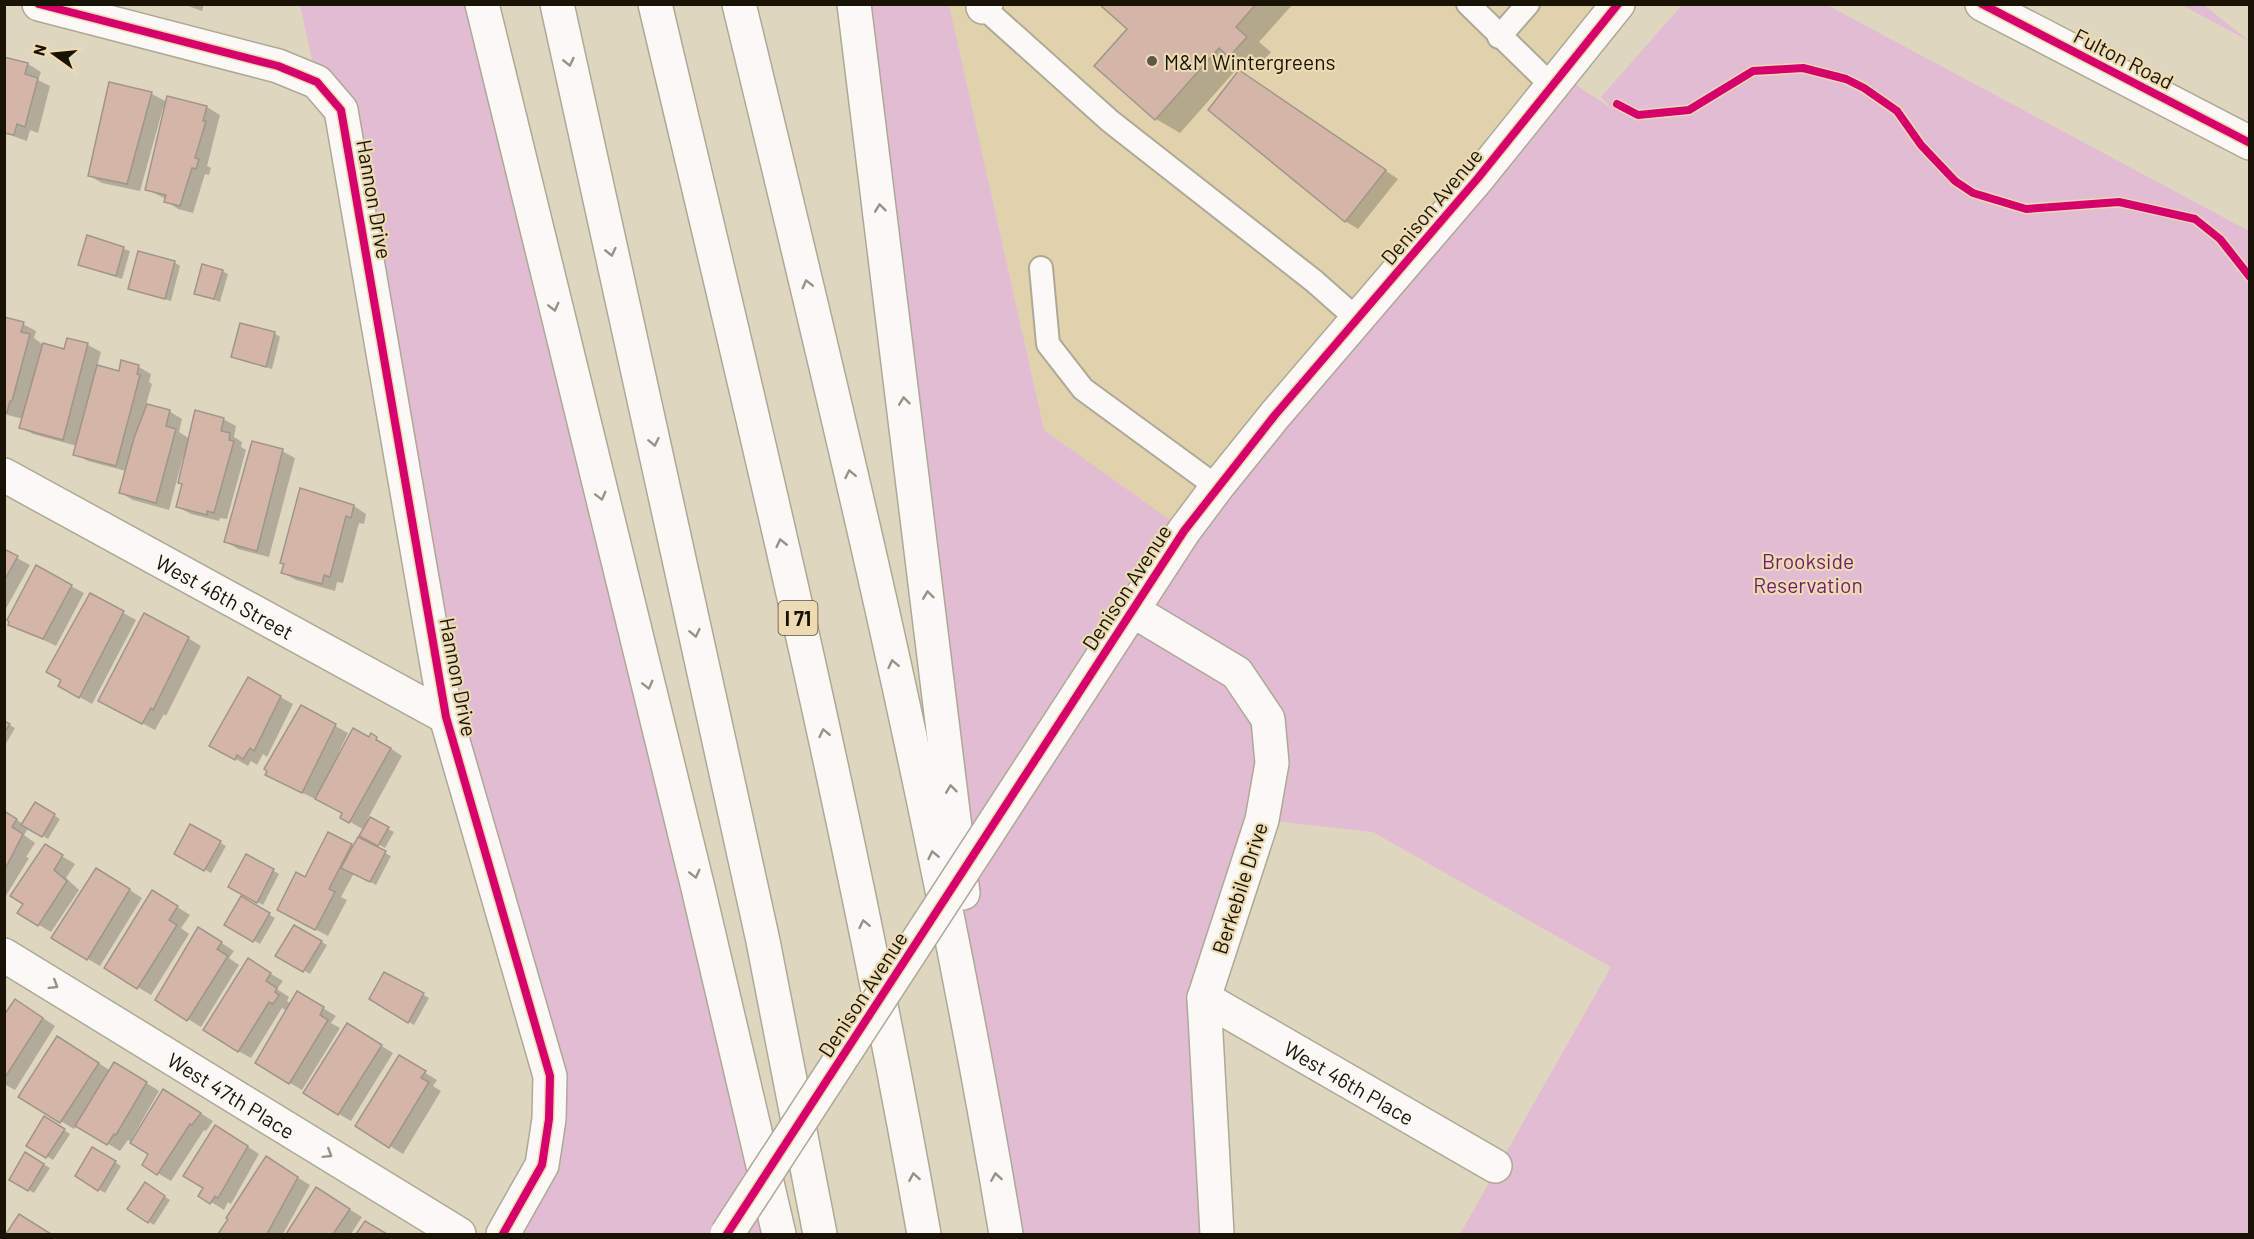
<svg xmlns="http://www.w3.org/2000/svg" width="2254" height="1239" font-family="Barlow,sans-serif">
  <rect width="100%" height="100%" fill="#dfd6c0"/>
  <polygon fill="#e1d2ae" points="949,5 1618,5 1184,531 1044,430"/>
  <g fill="#e1bcd2">
    <polygon points="300,5 468,5 779,1234 513,1234 549,1119 446,717 341,110 317,82"/>
    <polygon points="854,5 949,5 1044,430 1184,530 1561,75 1614,110 1601,97 1682,5 1827,5 2249,231 2249,1234 1460,1234 1611,967 1373,832 1263,820 1204,998 1217,1234 1006,1234 976,1056 962,878"/>
    <polygon points="2182,5 2204,5 2249,41"/>
  </g>
  <g fill="#0003">
    <polygon points="183,4 204,4 202,11"/>
    <polygon points="1102,4 1293,4 1259,42 1271,52 1255,70 1242,63 1180,133 1156,119 1129,29"/>
    <polygon points="4,59 28,64 41,72 38,80 50,86 38,133 30,130 27,141 4,133"/>
    <polygon points="1252,80 1398,179 1358,229 1345,221"/>
    <polygon points="110,84 152,94 167,102 168,98 207,107 220,115 207,166 211,168 209,175 205,174 193,213 178,209 166,201 166,199 146,189 165,109 163,108 140,191 102,183 90,176"/>
    <polygon points="88,237 130,251 122,279 80,265"/>
    <polygon points="174,262 180,266 171,301 130,288"/>
    <polygon points="222,271 228,274 220,302 196,293"/>
    <polygon points="4,319 23,324 36,331 34,338 42,344 65,351 68,339 88,345 101,352 97,367 120,372 139,367 151,374 149,382 152,384 146,405 169,411 182,419 179,432 190,439 223,419 236,426 234,437 242,442 241,447 246,450 227,519 220,518 219,521 191,514 178,507 183,485 179,483 185,458 183,457 169,510 133,500 121,493 126,471 88,461 75,454 77,446 33,434 20,427 23,419 4,414"/>
    <polygon points="274,333 280,337 272,369 232,357"/>
    <polygon points="282,451 295,458 269,557 238,549 225,541"/>
    <polygon points="354,506 366,514 364,524 359,523 343,583 337,582 335,591 296,580 283,573"/>
    <polygon points="4,551 30,565 4,612"/>
    <polygon points="71,586 84,593 56,646 10,624"/>
    <polygon points="91,595 136,620 92,704 60,686"/>
    <polygon points="188,638 201,646 166,716 164,714 155,730 112,707"/>
    <polygon points="248,679 293,704 267,757 263,754 257,765 251,761 248,766 211,745"/>
    <polygon points="301,707 348,733 339,752 341,753 370,739 371,735 402,756 368,818 394,832 385,848 361,835 364,830 342,817 344,813 280,782 266,769"/>
    <polygon points="4,722 15,728 4,747"/>
    <polygon points="35,804 60,819 48,839 29,827 24,835 35,843 26,857 29,858 4,899 4,812 23,824"/>
    <polygon points="191,826 226,846 211,873 176,854"/>
    <polygon points="329,834 354,847 358,839 391,856 376,885 354,873 341,897 347,900 328,936 292,917 305,879"/>
    <polygon points="45,846 75,864 66,878 79,890 51,932 19,913 26,904"/>
    <polygon points="247,856 279,874 263,905 230,886"/>
    <polygon points="110,877 142,898 100,966 88,959"/>
    <polygon points="241,898 275,918 260,944 226,924"/>
    <polygon points="165,899 190,915 181,928 189,934 151,995 106,968"/>
    <polygon points="295,927 327,945 310,974 277,955"/>
    <polygon points="211,936 234,951 229,958 239,965 201,1027 157,1000"/>
    <polygon points="261,968 283,981 277,989 289,997 287,1001 291,1004 298,993 336,1016 331,1023 340,1028 302,1090 257,1063 287,1011 282,1008 251,1058 238,1051"/>
    <polygon points="385,974 429,998 414,1025 371,999"/>
    <polygon points="28,1008 55,1026 15,1090 4,1084 4,1018"/>
    <polygon points="360,1033 393,1053 351,1121 339,1114"/>
    <polygon points="70,1045 111,1071 128,1071 159,1091 132,1138 134,1140 176,1098 213,1121 206,1131 204,1130 171,1181 144,1165 150,1154 130,1141 128,1140 120,1151 77,1125 74,1129 20,1097"/>
    <polygon points="399,1057 437,1080 433,1086 441,1091 403,1154 390,1146"/>
    <polygon points="45,1118 70,1134 53,1160 28,1145"/>
    <polygon points="229,1134 259,1154 231,1204 228,1202 224,1210 200,1195"/>
    <polygon points="93,1149 121,1166 105,1193 77,1176"/>
    <polygon points="26,1154 50,1168 34,1193 11,1179"/>
    <polygon points="266,1158 310,1185 283,1234 219,1234"/>
    <polygon points="151,1188 170,1200 154,1225 129,1209"/>
    <polygon points="316,1189 362,1217 351,1234 288,1234"/>
    <polygon points="19,1216 32,1223 50,1234 8,1234"/>
  </g>
  <g fill="#d4b6a9" stroke="#a1958a" stroke-width="1.5">
    <polygon points="1099,4 1256,4 1236,27 1247,37 1229,57 1219,48 1155,120 1094,66 1127,29"/>
    <polygon points="4,57 28,63 25,74 38,78 25,127 17,124 14,135 4,133"/>
    <polygon points="1239,70 1386,170 1345,222 1208,110"/>
    <polygon points="109,82 152,92 127,184 88,176"/>
    <polygon points="167,96 207,106 203,121 206,121 195,158 199,159 196,169 192,168 180,206 164,202 166,195 145,190"/>
    <polygon points="87,235 124,247 116,276 78,265"/>
    <polygon points="138,251 175,261 165,299 128,289"/>
    <polygon points="202,264 223,270 214,299 194,294"/>
    <polygon points="4,317 24,322 21,332 30,334 12,401 10,401 7,412 4,411"/>
    <polygon points="240,323 275,332 266,367 231,357"/>
    <polygon points="67,338 88,343 63,440 19,428 43,343 64,349"/>
    <polygon points="121,360 139,365 137,374 140,375 116,466 73,455 97,365 119,371"/>
    <polygon points="147,404 170,410 166,426 176,429 156,503 119,493 134,438"/>
    <polygon points="195,410 224,418 221,431 230,433 229,440 234,441 214,513 207,511 207,515 176,507 182,484 178,483"/>
    <polygon points="252,441 283,449 257,551 224,542"/>
    <polygon points="300,488 354,505 351,518 346,516 330,577 324,575 322,584 281,573 284,564 280,563"/>
    <polygon points="4,549 18,556 4,581"/>
    <polygon points="36,565 72,585 43,639 8,625 9,622 7,620"/>
    <polygon points="90,593 124,611 79,698 58,686 61,680 46,672"/>
    <polygon points="144,613 189,637 153,710 151,708 142,724 98,701"/>
    <polygon points="248,677 281,696 254,751 250,748 243,759 237,755 235,760 209,746"/>
    <polygon points="301,705 336,724 302,793 265,775 267,771 264,769"/>
    <polygon points="4,721 10,724 4,733"/>
    <polygon points="353,728 369,737 371,733 377,737 376,740 391,748 349,823 340,818 342,813 315,799"/>
    <polygon points="35,802 55,814 42,837 21,825"/>
    <polygon points="4,811 17,819 12,827 23,834 4,871"/>
    <polygon points="370,817 389,827 378,846 359,836"/>
    <polygon points="190,824 221,841 204,871 174,854"/>
    <polygon points="328,832 352,844 329,889 335,892 315,930 277,910 296,872 305,877"/>
    <polygon points="358,837 386,851 370,882 341,868"/>
    <polygon points="45,844 63,855 54,870 67,881 38,926 17,913 23,904 10,896"/>
    <polygon points="246,854 274,869 257,903 228,887"/>
    <polygon points="96,868 130,889 87,960 51,938"/>
    <polygon points="152,890 178,906 169,920 177,925 137,989 104,968"/>
    <polygon points="241,896 270,913 253,942 224,925"/>
    <polygon points="294,925 322,941 303,972 275,956"/>
    <polygon points="198,927 222,942 217,949 228,956 187,1021 155,1000"/>
    <polygon points="248,958 271,973 266,981 277,988 275,992 279,995 273,1004 269,1002 238,1052 203,1030"/>
    <polygon points="384,972 424,993 408,1023 369,999"/>
    <polygon points="297,991 324,1007 320,1015 328,1020 289,1084 255,1063"/>
    <polygon points="15,999 43,1018 4,1079 4,1015"/>
    <polygon points="347,1023 382,1045 338,1115 303,1093"/>
    <polygon points="57,1036 99,1063 60,1123 18,1097"/>
    <polygon points="399,1055 426,1071 421,1078 429,1082 389,1148 355,1126"/>
    <polygon points="114,1062 147,1082 116,1135 114,1134 107,1145 75,1126"/>
    <polygon points="163,1089 201,1113 192,1125 190,1124 157,1175 142,1165 148,1154 130,1143"/>
    <polygon points="44,1116 65,1129 46,1158 26,1146"/>
    <polygon points="215,1125 248,1146 218,1198 215,1196 210,1204 198,1196 203,1188 183,1176"/>
    <polygon points="92,1147 116,1161 98,1191 75,1176"/>
    <polygon points="25,1152 44,1164 28,1191 9,1180"/>
    <polygon points="266,1156 298,1177 268,1232 266,1234 218,1234 228,1219 226,1218"/>
    <polygon points="145,1182 165,1196 148,1223 127,1209"/>
    <polygon points="316,1187 350,1209 333,1234 286,1234"/>
    <polygon points="19,1214 51,1234 6,1234"/>
    <polygon points="365,1221 387,1234 356,1234"/>
  </g>
  <g fill="none" stroke-linecap="round" stroke-linejoin="round">
    <defs>
      <g id="service">
        <polyline points="1468,4 1552,86"/>
        <polyline points="983,7 1110,121 1314,281 1357,319"/>
        <polyline points="1499,37 1528,4"/>
        <polyline points="1041,268 1048,344 1083,389 1217,487"/>
      </g>
      <g id="minor">
        <polyline points="39,4 278,66 317,82 341,110 446,717 550,1076 549,1119 542,1165 503,1234"/>
        <polyline points="983,7 986,4"/>
        <path id="s1" d="M4 475 446 717"/>
        <polyline points="1132,610 1237,673 1268,719 1272,763 1262,820 1204,998 1217,1234"/>
        <path id="s2" d="M4 955 459 1234"/>
        <path id="s3" d="M1204 998 1495 1166"/>
      </g>
      <g id="secondary">
        <polyline points="1982,4 2250,143"/>
        <polyline points="1080,691 1184,531 1217,487 1275,415 1478,178 1618,4"/>
      </g>
      <g id="motorway">
        <polyline points="482,4 698,888 779,1234"/>
        <polyline points="557,4 763,941 820,1234"/>
        <path d="M655 4C752 413 851 821 924 1234"/>
        <path d="M739 4C838 412 937 821 1006 1234"/>
        <polyline points="854,4 963,893"/>
      </g>
    </defs>
    <use href="#service" stroke="#afa897" stroke-width="26"/>
    <use href="#minor" stroke="#afa897" stroke-width="36"/>
    <use href="#secondary" stroke="#afa897" stroke-width="36"/>
    <use href="#motorway" stroke="#afa897" stroke-width="36"/>
    <use href="#service" stroke="#faf9f6" stroke-width="22"/>
    <use href="#minor" stroke="#faf9f6" stroke-width="33"/>
    <use href="#secondary" stroke="#faf9f6" stroke-width="33"/>
    <use href="#motorway" stroke="#faf9f6" stroke-width="33"/>
    <defs>
      <polyline id="secondary-bridge" points="727,1234 1080,691"/>
    </defs>
    <use href="#secondary-bridge" stroke="#afa897" stroke-width="36" stroke-linecap="butt"/>
    <use href="#secondary-bridge" stroke="#faf9f6" stroke-width="33"/>
    <defs>
      <g id="cycleway">
        <polyline points="39,4 278,66 317,82 341,110 446,717 550,1076 549,1119 542,1165 503,1234"/>
        <polyline points="1982,4 2250,143"/>
        <polyline points="1617,104 1638,115 1689,110 1753,71 1803,68 1846,79 1864,88 1897,111 1921,145 1955,181 1973,193 2026,209 2119,202 2195,219 2220,239 2250,277"/>
        <polyline points="727,1234 1184,531 1275,415 1478,178 1618,4"/>
      </g>
    </defs>
    <use href="#cycleway" stroke="#ecdbb3" stroke-width="11"/>
    <use href="#cycleway" stroke="#d6006c" stroke-width="8"/>
  </g>
  <defs><path id="oneway-chevron" d="M-2-3.5L2.5 0L-2 3.5" fill="none" stroke-width="1.6" stroke-linecap="round" stroke-linejoin="round" transform="scale(1.5)"/></defs>
  <g stroke="#95928a">
    <use href="#oneway-chevron" transform="translate(569 62) rotate(77)"/>
    <use href="#oneway-chevron" transform="translate(880 208) rotate(-97)"/>
    <use href="#oneway-chevron" transform="translate(611 252) rotate(77)"/>
    <use href="#oneway-chevron" transform="translate(807 284) rotate(-104)"/>
    <use href="#oneway-chevron" transform="translate(554 307) rotate(76)"/>
    <use href="#oneway-chevron" transform="translate(904 401) rotate(-97)"/>
    <use href="#oneway-chevron" transform="translate(654 442) rotate(78)"/>
    <use href="#oneway-chevron" transform="translate(850 474) rotate(-102)"/>
    <use href="#oneway-chevron" transform="translate(601 496) rotate(76)"/>
    <use href="#oneway-chevron" transform="translate(781 543) rotate(-103)"/>
    <use href="#oneway-chevron" transform="translate(928 595) rotate(-97)"/>
    <use href="#oneway-chevron" transform="translate(695 633) rotate(78)"/>
    <use href="#oneway-chevron" transform="translate(893 664) rotate(-102)"/>
    <use href="#oneway-chevron" transform="translate(648 685) rotate(76)"/>
    <use href="#oneway-chevron" transform="translate(824 733) rotate(-102)"/>
    <use href="#oneway-chevron" transform="translate(951 789) rotate(-97)"/>
    <use href="#oneway-chevron" transform="translate(933 855) rotate(-102)"/>
    <use href="#oneway-chevron" transform="translate(695 874) rotate(76)"/>
    <use href="#oneway-chevron" transform="translate(864 924) rotate(-102)"/>
    <use href="#oneway-chevron" transform="translate(54 985) rotate(32)"/>
    <use href="#oneway-chevron" transform="translate(328 1154) rotate(32)"/>
    <use href="#oneway-chevron" transform="translate(914 1177) rotate(-100)"/>
    <use href="#oneway-chevron" transform="translate(996 1177) rotate(-99)"/>
  </g>
  <circle fill="#5e5746" stroke="#ecdbb3" stroke-width="2" cx="1152" cy="61" r="6"/>
  <g text-anchor="middle" dominant-baseline="central" stroke-width="4.5" stroke-linejoin="round" paint-order="stroke">
    <rect fill="#ecdbb3" stroke="#584f39" stroke-width="1.5" x="778.5" y="601" width="39" height="34" rx="4.5"/>
    <g font-size="20" font-weight="bold" fill="#191305">
      <text x="798" y="618">I 71</text>
    </g>
    <g font-size="21" fill="#191305" stroke="#ecdbb3">
      <text transform="translate(2124 58) rotate(27)">Fulton Road</text>
      <text transform="translate(375 199) rotate(80)">Hannon Drive</text>
      <text transform="translate(1431 206) rotate(-50)">Denison Avenue</text>
      <text transform="translate(1126 587) rotate(-57)">Denison Avenue</text>
      <text stroke="none"><textPath href="#s1" startOffset="252">West 46th Street</textPath></text>
      <text transform="translate(459 677) rotate(79)">Hannon Drive</text>
      <text transform="translate(1239 888) rotate(-72)">Berkebile Drive</text>
      <text transform="translate(862 994) rotate(-57)">Denison Avenue</text>
      <text stroke="none"><textPath href="#s3" startOffset="168">West 46th Place</textPath></text>
      <text stroke="none"><textPath href="#s2" startOffset="267">West 47th Place</textPath></text>
    </g>
    <g font-size="21" fill="#191305" stroke="#ecdbb3" text-anchor="start">
      <text x="1164" y="61">M&amp;M Wintergreens</text>
    </g>
    <g font-size="21" fill="#701b70" stroke="#ecdbb3">
      <text x="1808" y="560">Brookside<tspan x="1808" dy="24">Reservation</tspan></text>
    </g>
  </g>
  <rect width="2254" height="1239" fill="none" stroke="#191305" stroke-width="12"/>
  <g transform="translate(54 54) rotate(285)" stroke="#ecdbb3" stroke-width="4.5" paint-order="stroke">
  <path d="M0-4.5L10 22L0 15L-10 22Z" fill="#191305"/>
  <text y="-9" font-size="16" font-weight="bold" text-anchor="middle" fill="#191305">N</text>
  </g>
</svg>
